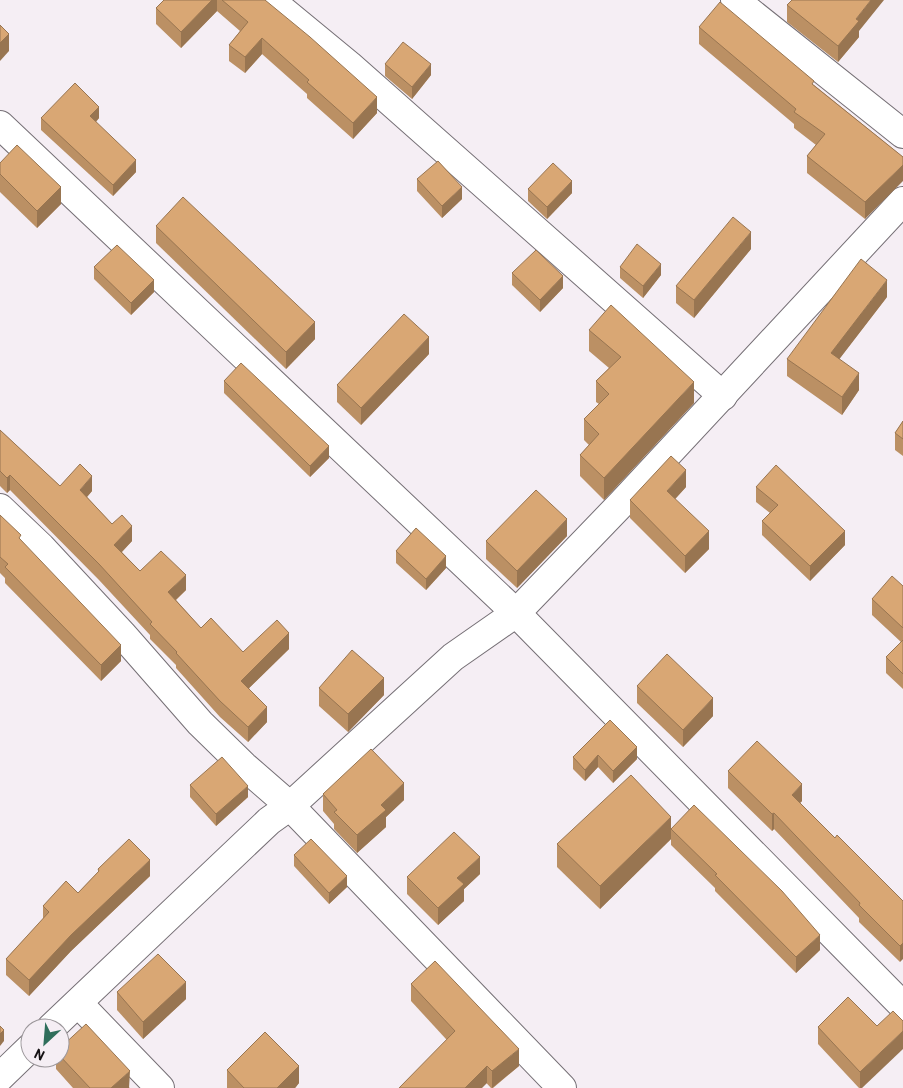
<svg xmlns="http://www.w3.org/2000/svg" width="903" height="1088" font-family="Barlow,sans-serif">
  <rect width="100%" height="100%" fill="#f5eef4"/>
  <g fill="none" stroke-linecap="round" stroke-linejoin="round">
    <defs>
      <g id="minor">
        <polyline points="270,0 349,65 723,396"/>
        <polyline points="735,0 903,134"/>
        <polyline points="0,125 516,613 903,1006"/>
        <polyline points="0,508 41,547 122,634 200,723 244,766 290,806 562,1088"/>
        <polyline points="78,1003 160,1088"/>
        <polyline points="51,1028 269,821 290,806 453,657 516,613 622,503 903,201"/>
        <polyline points="0,1077 30,1048"/>
      </g>
    </defs>
    <use href="#minor" stroke="#756f75" stroke-width="30"/>
    <use href="#minor" stroke="#fff" stroke-width="28"/>
  </g>
  <g fill="#bb9064">
    <polygon points="164,0 265,0 377,113 353,139 307,98 307,94 262,54 245,73 229,61 229,45 240,31 217,11 181,48 156,24 156,8"/>
    <polygon points="787,5 859,31 859,37 838,62 787,22"/>
    <polygon points="699,27 814,85 903,157 865,219 807,173 807,156 816,145 794,128 794,124 699,44"/>
    <polygon points="385,64 431,75 412,99 385,76"/>
    <polygon points="41,118 99,118 96,122 136,172 113,196 41,130"/>
    <polygon points="0,163 61,204 37,228 0,192"/>
    <polygon points="417,179 462,199 442,218 417,191"/>
    <polygon points="528,189 572,193 547,219 528,201"/>
    <polygon points="156,226 315,339 286,369 156,243"/>
    <polygon points="751,249 694,318 676,303 676,286"/>
    <polygon points="94,267 154,292 131,315 94,279"/>
    <polygon points="620,267 661,275 643,298 620,278"/>
    <polygon points="512,273 563,288 540,312 512,285"/>
    <polygon points="887,297 839,359 859,390 842,415 787,376 787,359"/>
    <polygon points="589,330 694,403 604,500 580,476 580,455 589,445 584,440 584,419 599,404 596,402 596,381 609,368 589,351"/>
    <polygon points="429,354 361,425 337,402 337,385"/>
    <polygon points="224,381 329,458 310,477 224,393"/>
    <polygon points="903,421 903,456 895,450 895,433"/>
    <polygon points="0,430 60,486 92,491 87,497 112,524 132,541 122,552 140,571 186,590 176,600 201,628 243,652 289,649 249,688 267,722 248,742 220,717 176,668 176,665 150,639 150,635 99,580 10,490 7,493 0,486"/>
    <polygon points="686,487 675,499 709,549 685,573 630,518 630,500"/>
    <polygon points="756,487 845,545 810,581 762,535 762,521 770,513 756,502"/>
    <polygon points="0,515 121,661 101,681 5,583 5,578 0,573"/>
    <polygon points="567,536 517,588 486,559 486,541"/>
    <polygon points="396,551 446,568 426,590 396,563"/>
    <polygon points="903,586 903,689 886,673 886,657 901,642 872,615 872,599"/>
    <polygon points="637,686 713,716 683,747 637,703"/>
    <polygon points="319,688 384,695 348,732 319,706"/>
    <polygon points="637,747 637,759 613,783 598,767 585,781 573,769 573,757"/>
    <polygon points="728,771 802,801 800,803 835,838 903,901 900,962 859,922 859,918 774,829 772,831 728,788"/>
    <polygon points="190,785 248,797 216,826 190,797"/>
    <polygon points="323,794 404,800 386,817 386,827 357,853 334,829 334,824 323,811"/>
    <polygon points="671,829 820,950 796,973 715,891 715,888 671,845"/>
    <polygon points="671,839 600,909 557,867 557,844"/>
    <polygon points="294,855 347,887 329,904 294,866"/>
    <polygon points="98,869 150,876 71,951 29,996 6,975 6,959 43,919 43,906 78,893 98,872"/>
    <polygon points="480,874 464,889 464,901 438,925 407,894 407,877"/>
    <polygon points="411,984 519,1066 493,1088 491,1088 411,1001"/>
    <polygon points="117,992 186,999 143,1039 117,1010"/>
    <polygon points="877,1026 862,1088 859,1088 818,1044 818,1027"/>
    <polygon points="60,1048 130,1088 73,1088 56,1069 56,1058 60,1058"/>
    <polygon points="227,1070 299,1083 295,1088 227,1088"/>
  </g>
  <g fill="#987551">
    <polygon points="212,0 217,0 217,11 181,48 181,32"/>
    <polygon points="871,0 884,0 859,31 859,37 838,62 838,46 856,19"/>
    <polygon points="9,34 9,51 0,61 0,43"/>
    <polygon points="262,38 262,54 245,73 245,57"/>
    <polygon points="431,64 431,75 412,99 412,87"/>
    <polygon points="377,97 377,113 353,139 353,123"/>
    <polygon points="99,107 99,118 90,128 90,116"/>
    <polygon points="136,160 136,172 113,196 113,185"/>
    <polygon points="903,165 903,181 865,219 865,202"/>
    <polygon points="572,181 572,193 547,219 547,207"/>
    <polygon points="61,187 61,204 37,228 37,211"/>
    <polygon points="462,187 462,199 442,218 442,206"/>
    <polygon points="751,232 751,249 694,318 694,300"/>
    <polygon points="661,264 661,275 643,298 643,286"/>
    <polygon points="563,276 563,288 540,312 540,300"/>
    <polygon points="154,280 154,292 131,315 131,303"/>
    <polygon points="887,280 887,297 831,370 831,353"/>
    <polygon points="315,322 315,339 286,369 286,352"/>
    <polygon points="429,337 429,354 361,425 361,408"/>
    <polygon points="859,373 859,390 842,415 842,397"/>
    <polygon points="694,382 694,403 604,500 604,478"/>
    <polygon points="329,446 329,458 310,477 310,466"/>
    <polygon points="686,470 686,487 667,508 667,491"/>
    <polygon points="10,475 10,490 7,493 7,478"/>
    <polygon points="92,476 92,491 80,505 80,490"/>
    <polygon points="567,519 567,536 517,588 517,571"/>
    <polygon points="132,526 132,541 114,560 114,545"/>
    <polygon points="709,531 709,549 685,573 685,556"/>
    <polygon points="845,531 845,545 810,581 810,566"/>
    <polygon points="446,556 446,568 426,590 426,579"/>
    <polygon points="186,575 186,590 168,607 168,592"/>
    <polygon points="289,633 289,649 241,696 241,681"/>
    <polygon points="121,645 121,661 101,681 101,665"/>
    <polygon points="384,678 384,695 348,732 348,714"/>
    <polygon points="713,698 713,716 683,747 683,730"/>
    <polygon points="267,707 267,722 248,742 248,727"/>
    <polygon points="637,747 637,759 613,783 613,771"/>
    <polygon points="598,755 598,767 585,781 585,770"/>
    <polygon points="404,783 404,800 386,817 386,827 357,853 357,835 381,805"/>
    <polygon points="802,784 802,801 792,811 792,795"/>
    <polygon points="248,786 248,797 216,826 216,814"/>
    <polygon points="774,813 774,829 772,831 772,814"/>
    <polygon points="671,817 671,839 600,909 600,886"/>
    <polygon points="480,857 480,874 464,889 464,901 438,925 438,908 457,878"/>
    <polygon points="150,860 150,876 71,951 29,996 29,980 71,935"/>
    <polygon points="347,876 347,887 329,904 329,893"/>
    <polygon points="820,935 820,950 796,973 796,957"/>
    <polygon points="903,943 903,959 900,962 900,946"/>
    <polygon points="186,982 186,999 143,1039 143,1022"/>
    <polygon points="4,1030 4,1041 0,1046 0,1034"/>
    <polygon points="903,1031 903,1049 862,1088 860,1088 860,1072"/>
    <polygon points="519,1049 519,1066 492,1088 492,1071"/>
    <polygon points="299,1066 299,1083 295,1088 277,1088"/>
    <polygon points="487,1066 487,1083 482,1088 465,1088"/>
    <polygon points="130,1071 129,1088 111,1088"/>
  </g>
  <g fill="#d9a774" stroke="#987551">
    <polygon points="164,0 212,0 181,32 156,8"/>
    <polygon points="222,0 265,0 310,37 377,97 353,123 307,82 309,80 262,38 245,57 229,45 248,22"/>
    <polygon points="792,0 871,0 856,19 859,21 838,46 787,5"/>
    <polygon points="720,2 814,81 812,84 903,157 903,165 865,202 807,156 825,134 794,112 796,109 699,27"/>
    <polygon points="0,25 9,34 0,43"/>
    <polygon points="403,42 431,64 412,87 385,64"/>
    <polygon points="75,83 99,107 90,116 136,160 113,185 41,118"/>
    <polygon points="17,145 61,187 37,211 0,174 0,163"/>
    <polygon points="438,161 462,187 442,206 417,179"/>
    <polygon points="553,163 572,181 547,207 528,189"/>
    <polygon points="183,197 315,322 286,352 156,226"/>
    <polygon points="733,217 751,232 694,300 676,286"/>
    <polygon points="637,244 661,264 643,286 620,267"/>
    <polygon points="117,245 154,280 131,303 94,267"/>
    <polygon points="536,250 563,276 540,300 512,273"/>
    <polygon points="861,259 887,280 831,353 859,373 842,397 787,359"/>
    <polygon points="611,305 694,382 604,478 580,455 599,434 584,419 609,394 596,381 621,357 589,330"/>
    <polygon points="404,314 429,337 361,408 337,385"/>
    <polygon points="241,363 329,446 310,466 224,381"/>
    <polygon points="903,421 903,439 895,433"/>
    <polygon points="0,430 60,486 80,464 92,476 80,490 112,524 122,515 132,526 114,545 140,571 161,551 186,575 168,592 201,628 211,618 243,652 277,620 289,633 241,681 267,707 248,727 220,701 176,653 177,652 150,624 152,622 99,564 10,475 7,478 0,471"/>
    <polygon points="671,456 686,470 667,491 709,531 685,556 630,500"/>
    <polygon points="776,465 845,531 810,566 762,521 778,505 756,487"/>
    <polygon points="536,490 567,519 517,571 486,541"/>
    <polygon points="0,515 21,535 19,538 121,645 101,665 5,567 8,564 0,557"/>
    <polygon points="416,528 446,556 426,579 396,551"/>
    <polygon points="892,576 903,586 903,628 872,599"/>
    <polygon points="903,640 903,674 886,657"/>
    <polygon points="352,650 384,678 348,714 319,688"/>
    <polygon points="667,654 713,698 683,730 637,686"/>
    <polygon points="610,720 637,747 613,771 598,755 585,770 573,757"/>
    <polygon points="757,741 802,784 792,795 835,838 837,835 903,901 903,943 900,946 859,905 860,903 774,813 772,814 728,771"/>
    <polygon points="371,749 404,783 381,805 386,810 357,835 334,812 337,810 323,794"/>
    <polygon points="222,757 248,786 216,814 190,785"/>
    <polygon points="631,775 671,817 600,886 557,844"/>
    <polygon points="694,805 782,891 820,935 796,957 715,875 717,874 671,829"/>
    <polygon points="454,832 480,857 457,878 464,884 438,908 407,877"/>
    <polygon points="129,839 150,860 71,935 29,980 6,959 49,912 43,906 66,881 78,893 99,871 98,869"/>
    <polygon points="311,839 347,876 329,893 294,855"/>
    <polygon points="158,954 186,982 143,1022 117,992"/>
    <polygon points="435,961 519,1049 492,1071 487,1066 465,1088 399,1088 455,1031 411,984"/>
    <polygon points="848,997 877,1026 893,1011 903,1021 903,1031 860,1072 818,1027"/>
    <polygon points="86,1024 130,1071 111,1088 90,1088 60,1056 60,1048"/>
    <polygon points="0,1026 4,1030 0,1034"/>
    <polygon points="265,1032 299,1066 277,1088 244,1088 227,1070"/>
  </g>
  <g transform="translate(45 1043) rotate(206)"><circle r="24" fill="#f5eef4" stroke="#9b969a"/>
  <path d="M0-4L9 19L0 12L-9 19Z" fill="#2f6e5b"/>
  <text y="-8" font-size="14" font-weight="bold" text-anchor="middle" fill="#141113">N</text>
  </g>
</svg>
